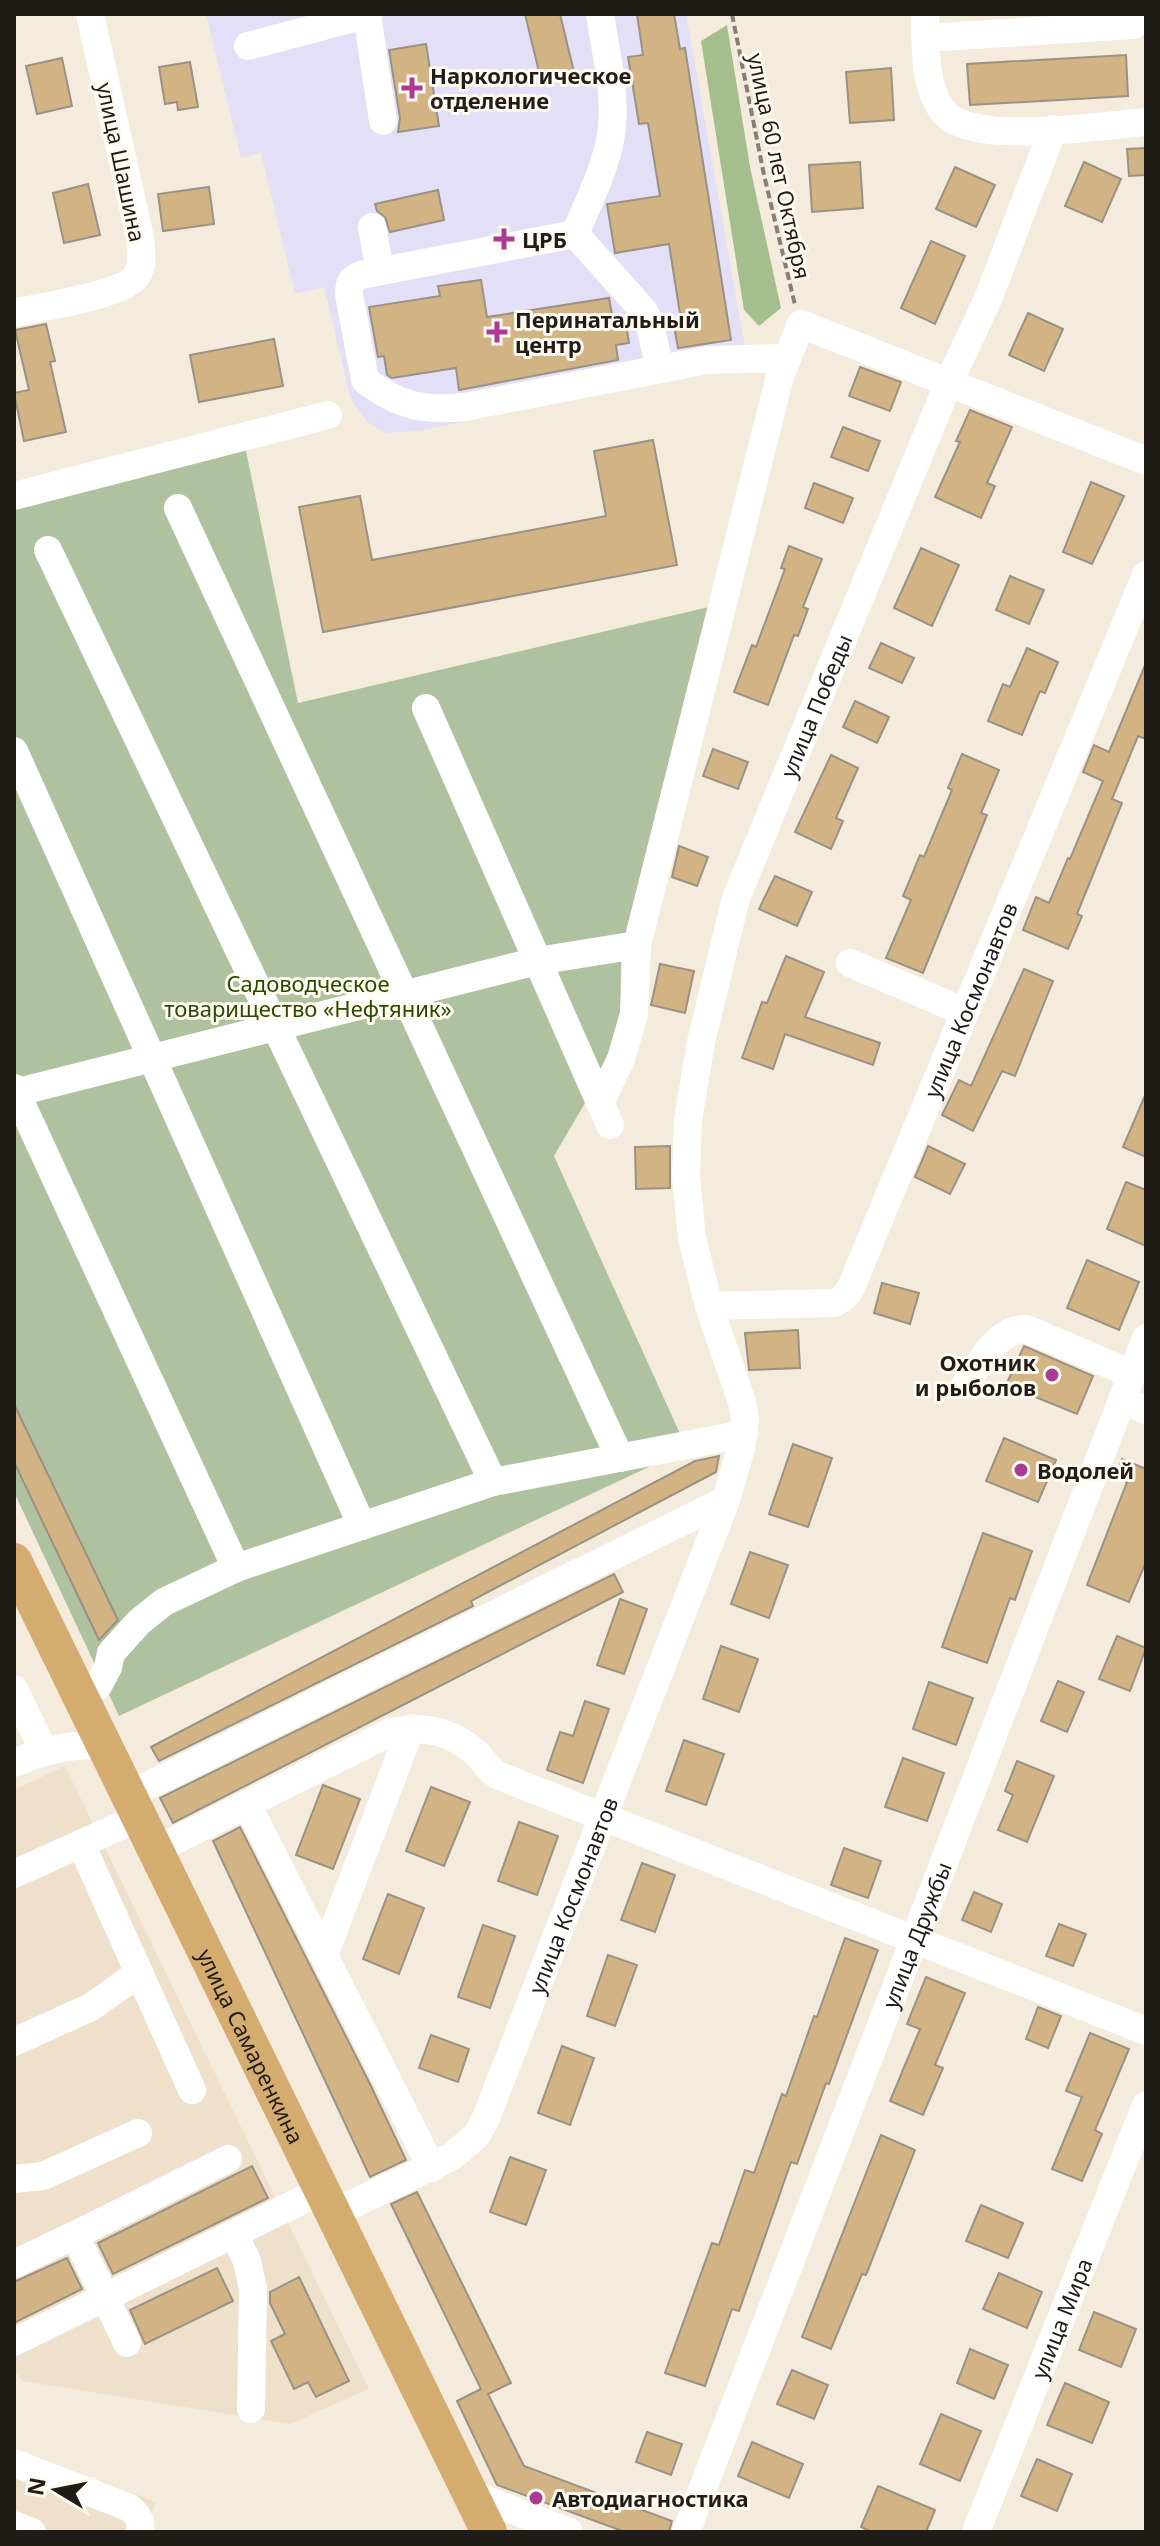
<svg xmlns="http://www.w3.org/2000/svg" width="1160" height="2546" font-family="'Noto Sans',sans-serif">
  <rect width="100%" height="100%" fill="#f5ebdd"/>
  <g fill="#eee0cb">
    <polygon points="65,1766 369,2389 290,2424 23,2381 14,2371 14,1790"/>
    <polygon points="14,2448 156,2502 145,2532 14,2532"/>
  </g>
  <polygon fill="#e2dff6" points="206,14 686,14 749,370 722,369 418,431 386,433 367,422 351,399 324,287 295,294 261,153 241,158"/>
  <polygon fill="#afc2a0" points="245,446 298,703 713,606 621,962 620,1043 554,1156 687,1449 119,1716 14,1492 14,507"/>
  <polygon fill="#a4be8e" points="727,25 750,167 781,308 759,326 744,310 701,41"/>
  <g fill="#d2b384" stroke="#9a9284" stroke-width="2">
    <polygon points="525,14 560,14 574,72 541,80"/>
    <polygon points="637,14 674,14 680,49 685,48 731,340 678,348 673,321 681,320 669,244 615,253 607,204 660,196 648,123 639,124 628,57 643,55"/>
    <polygon points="426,44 439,126 398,132 400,118 389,50"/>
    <polygon points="1126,55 1128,96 970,105 967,64"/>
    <polygon points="62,58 72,106 37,114 26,66"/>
    <polygon points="190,62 198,107 178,110 177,102 165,104 159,67"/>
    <polygon points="891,68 894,120 850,123 846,72"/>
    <polygon points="1146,148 1146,175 1129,176 1127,149"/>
    <polygon points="860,162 863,208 812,212 809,165"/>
    <polygon points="1084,162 1121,179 1102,222 1065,206"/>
    <polygon points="955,167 995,185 976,227 936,209"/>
    <polygon points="88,184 100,235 64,243 53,193"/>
    <polygon points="209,187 214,224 163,231 158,194"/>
    <polygon points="438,190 444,220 390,232 385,217 377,211 375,204"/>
    <polygon points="931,241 965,256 935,324 901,308"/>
    <polygon points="481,280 487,317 609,298 613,320 625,318 629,343 616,345 618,360 459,390 456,368 392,378 387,375 384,356 378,357 369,307 440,296 438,286"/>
    <polygon points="1028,313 1063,329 1044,371 1009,355"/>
    <polygon points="46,324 55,361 50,362 66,432 24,441 14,393 29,390 15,330"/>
    <polygon points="274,339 283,386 199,402 190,355"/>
    <polygon points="860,367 901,382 890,411 849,396"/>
    <polygon points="970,410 1012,427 987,483 995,486 981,518 935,497 960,442 956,441"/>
    <polygon points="843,427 880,441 868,471 831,457"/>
    <polygon points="653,440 677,565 323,632 299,507 360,496 372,560 606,516 594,451"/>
    <polygon points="1091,482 1124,496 1092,564 1063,552"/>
    <polygon points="814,483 853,498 843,523 805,508"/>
    <polygon points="789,546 822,559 803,607 808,609 798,636 794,635 768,705 734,692 752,645 756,647 785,569 781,568"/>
    <polygon points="921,548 959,565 932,626 894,608"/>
    <polygon points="1010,576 1044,590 1029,624 996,610"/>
    <polygon points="881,643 914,658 902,683 869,668"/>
    <polygon points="1027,648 1058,662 1045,693 1040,691 1022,735 988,721 1003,684 1010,687"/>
    <polygon points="1146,663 1146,739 1138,736 1112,799 1122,803 1077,914 1082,916 1068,949 1023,930 1036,897 1049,903 1068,858 1070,859 1103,781 1083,772 1094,745 1109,752"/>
    <polygon points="855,701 889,717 877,743 843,727"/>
    <polygon points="713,749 748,762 738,789 703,776"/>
    <polygon points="962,754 999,770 981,813 987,815 923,973 886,958 911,900 903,896 920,855 924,857 952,790 948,788"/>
    <polygon points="831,755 858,768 836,818 843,821 831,849 795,832"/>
    <polygon points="679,846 708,857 697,886 672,877"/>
    <polygon points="775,876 812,892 797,926 759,909"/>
    <polygon points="786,956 824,972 805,1017 880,1043 873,1065 785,1034 773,1069 742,1058 762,1002 767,1003"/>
    <polygon points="660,964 694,971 685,1013 651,1005"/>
    <polygon points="1024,969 1053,981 1015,1076 1002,1071 973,1131 942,1115 959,1080 971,1086"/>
    <polygon points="1146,1093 1146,1157 1123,1147"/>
    <polygon points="670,1146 670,1188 636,1189 635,1147"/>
    <polygon points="928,1146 965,1164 950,1194 915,1177"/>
    <polygon points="1126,1182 1146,1190 1146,1246 1107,1229"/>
    <polygon points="1087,1260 1139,1282 1119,1330 1067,1308"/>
    <polygon points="882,1283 919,1293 910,1324 874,1313"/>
    <polygon points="798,1330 800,1368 749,1370 745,1333"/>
    <polygon points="1024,1346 1093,1376 1077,1414 1006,1385"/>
    <polygon points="14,1404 118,1620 99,1640 14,1462"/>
    <polygon points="1004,1438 1056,1460 1038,1502 986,1481"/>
    <polygon points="793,1444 832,1458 808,1527 769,1514"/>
    <polygon points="719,1456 716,1472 471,1601 473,1606 159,1761 151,1747 695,1461"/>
    <polygon points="1122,1459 1146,1469 1146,1562 1129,1602 1087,1585 1127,1482 1115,1477"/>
    <polygon points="983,1533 1032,1551 1015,1600 1010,1598 987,1663 942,1647"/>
    <polygon points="750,1552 788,1565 769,1618 731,1604"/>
    <polygon points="614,1574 623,1592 173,1823 160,1798"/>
    <polygon points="620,1599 647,1609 624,1674 597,1665"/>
    <polygon points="1117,1636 1146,1648 1130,1691 1099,1679"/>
    <polygon points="721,1646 758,1659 739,1712 703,1699"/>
    <polygon points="1058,1681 1084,1692 1067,1732 1041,1721"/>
    <polygon points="929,1682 973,1698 956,1745 913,1729"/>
    <polygon points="585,1701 609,1709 583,1783 547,1770 560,1732 573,1736"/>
    <polygon points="684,1740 724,1754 706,1805 666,1791"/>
    <polygon points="903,1758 944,1773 927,1821 885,1807"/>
    <polygon points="1017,1761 1054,1776 1027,1842 998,1830 1013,1795 1005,1791"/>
    <polygon points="323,1785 360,1799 333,1869 296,1855"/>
    <polygon points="431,1787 470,1802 444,1866 406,1851"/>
    <polygon points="519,1822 558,1836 537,1895 498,1881"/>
    <polygon points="240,1827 370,2084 406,2160 370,2177 213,1841"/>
    <polygon points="844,1848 881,1861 868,1898 831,1885"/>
    <polygon points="642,1863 675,1875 655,1932 621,1920"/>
    <polygon points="974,1892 1002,1904 991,1932 962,1920"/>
    <polygon points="388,1894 424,1908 399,1974 363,1959"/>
    <polygon points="1059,1924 1086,1934 1073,1966 1046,1956"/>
    <polygon points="483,1925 515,1936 490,2008 458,1997"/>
    <polygon points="845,1938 878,1950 829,2084 826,2083 797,2164 791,2162 739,2311 732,2309 705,2386 665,2373 712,2243 719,2245 745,2170 754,2173 782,2094 786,2096 814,2016 817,2017"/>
    <polygon points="608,1955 637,1965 615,2026 587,2016"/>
    <polygon points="926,1977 965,1993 935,2065 943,2068 923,2115 890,2101 920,2029 907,2024"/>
    <polygon points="1038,2007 1061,2016 1048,2048 1026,2039"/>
    <polygon points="1090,2033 1129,2049 1095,2130 1102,2134 1082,2181 1052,2169 1082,2097 1066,2091"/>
    <polygon points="431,2035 469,2049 458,2082 419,2068"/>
    <polygon points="562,2046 594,2058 570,2125 538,2113"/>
    <polygon points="881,2135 915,2150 866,2275 862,2274 831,2349 802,2337"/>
    <polygon points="510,2157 546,2170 526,2225 490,2212"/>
    <polygon points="252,2166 268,2198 113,2274 98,2243"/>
    <polygon points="417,2192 511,2383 488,2394 524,2466 672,2521 669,2532 625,2532 497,2485 457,2401 481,2389 391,2204"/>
    <polygon points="981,2205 1023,2223 1008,2258 966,2241"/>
    <polygon points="67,2258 82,2289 14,2323 14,2282"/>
    <polygon points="217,2268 233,2301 145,2344 130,2310"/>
    <polygon points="999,2273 1042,2292 1027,2328 983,2309"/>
    <polygon points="299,2277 349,2381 316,2397 308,2382 294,2389 271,2341 285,2334 270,2303 270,2292"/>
    <polygon points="1094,2312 1136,2329 1121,2367 1079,2350"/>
    <polygon points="970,2349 1008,2365 994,2399 957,2383"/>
    <polygon points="792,2370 828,2385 814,2419 777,2404"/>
    <polygon points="1065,2383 1109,2402 1092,2443 1047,2425"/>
    <polygon points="941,2414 981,2431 960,2481 920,2464"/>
    <polygon points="647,2432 682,2444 671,2475 636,2462"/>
    <polygon points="752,2442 803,2464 789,2498 738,2476"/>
    <polygon points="1037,2459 1072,2474 1057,2511 1021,2496"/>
    <polygon points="878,2486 935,2510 926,2532 872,2532 861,2527"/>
  </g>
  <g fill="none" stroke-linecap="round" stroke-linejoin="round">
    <polyline stroke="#867f75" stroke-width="4" stroke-dasharray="8 4" stroke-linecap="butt" points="732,14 764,175 795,305"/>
    <g stroke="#fff" stroke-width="28">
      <path d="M925 14C926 45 923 84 942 110 968 148 1103 125 1146 122"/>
      <polyline points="367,15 383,121"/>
      <polyline points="926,38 1133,25"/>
      <polyline points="248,46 369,14"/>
      <polyline points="372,227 380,271"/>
      <path d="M575 234 361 275C351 279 349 283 349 294L365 380C399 406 422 411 465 407L707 360 787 358"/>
      <path d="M575 234C587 205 602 176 609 145 619 102 606 57 600 14"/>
      <polyline points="575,234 643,310 649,321 660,369"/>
      <path d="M14 313C40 307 125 295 137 275 144 263 141 251 140 238L90 14"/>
      <polyline points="14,496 328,415"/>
      <polyline points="178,508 620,1458"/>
      <polyline points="48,550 493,1482 744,1434"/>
      <polyline points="426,708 610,1125"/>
      <polyline points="14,751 362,1526"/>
      <polyline points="850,963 965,1012"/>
      <polyline points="14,1088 236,1568"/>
      <polyline points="14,1093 537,961 637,945"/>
      <polyline points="600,1102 621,1059 634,1014 637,945 780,376 801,324 1146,461"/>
      <path id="s1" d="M709 1306 834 1303 842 1299 850 1290 1146 575"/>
      <path d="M965 1385C981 1363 996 1329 1026 1329L1132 1374"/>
      <polyline points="1122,1400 1146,1410"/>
      <polyline points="14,1689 43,1750"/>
      <polyline points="80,1694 98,1686 108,1667 111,1653 139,1622 164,1602 236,1568 493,1482"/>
      <path d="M14 1763C44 1750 71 1744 104 1745"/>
      <path id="s2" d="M129 1795 726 1500 741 1448 745 1420 742 1402 709 1306 692 1238 686 1177 688 1120 701 1042 736 898 949 382 988 299 1053 129"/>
      <polyline points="247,1804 432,2168"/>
      <polyline points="81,1844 192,2090"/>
      <path d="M156 1850 391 1732C424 1726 450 1730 475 1752 483 1759 487 1769 497 1775L1146 2031"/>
      <polyline points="14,1874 140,1817"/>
      <polyline points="324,1955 411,1728"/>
      <polyline points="14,2042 91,2007 139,1973"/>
      <polyline points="14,2179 43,2176 138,2133"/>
      <path id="s3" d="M334 2213 451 2157 476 2136 486 2118 726 1500"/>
      <polyline points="234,2234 247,2261 253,2289 251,2409"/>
      <polyline points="75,2235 228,2159"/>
      <polyline points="14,2264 75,2235 127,2343"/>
      <polyline points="14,2342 323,2190"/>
      <path d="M14 2463 128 2507C137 2514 142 2520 140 2532"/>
      <polyline points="469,2493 569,2532"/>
      <polyline points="14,2525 32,2532"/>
      <path id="s4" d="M686 2532 1146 1338"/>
      <path id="s5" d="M976 2532 1146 2105"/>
    </g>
    <path stroke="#d5ac70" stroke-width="36" id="s6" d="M14 1561 489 2532"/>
  </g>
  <g fill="#ab3a95" stroke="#fff9f0" stroke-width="3">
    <path d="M408 76h8v8h8v8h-8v8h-8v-8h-8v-8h8z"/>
    <path d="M500 227h8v8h8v8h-8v8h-8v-8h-8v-8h8z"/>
    <path d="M493 320h8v8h8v8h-8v8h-8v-8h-8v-8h8z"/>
    <circle cx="1052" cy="1375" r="8"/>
    <circle cx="1021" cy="1470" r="8"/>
    <circle cx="536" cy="2498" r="8"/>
  </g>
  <g text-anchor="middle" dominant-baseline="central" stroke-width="6" stroke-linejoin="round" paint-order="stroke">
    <g font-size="22" font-weight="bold" fill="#201c17" stroke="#fff9f0" text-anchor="start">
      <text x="430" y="75">Наркологическое<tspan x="430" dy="25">отделение</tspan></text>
      <text x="522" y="239">ЦРБ</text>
      <text x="515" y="319">Перинатальный<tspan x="515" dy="25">центр</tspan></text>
      <text x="1036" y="1362" text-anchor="end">Охотник<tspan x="1036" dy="25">и рыболов</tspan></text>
      <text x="1037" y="1470">Водолей</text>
      <text x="552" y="2498">Автодиагностика</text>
    </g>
    <g font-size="22" fill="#201c17" stroke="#fff9f0">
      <text transform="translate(122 162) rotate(78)">улица Шашина</text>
      <text transform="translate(780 166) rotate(78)">улица 60 лет Октября</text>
      <text stroke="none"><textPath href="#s2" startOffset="1492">улица Победы</textPath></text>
      <text stroke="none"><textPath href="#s1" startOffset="460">улица Космонавтов</textPath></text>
      <text stroke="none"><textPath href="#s3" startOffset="422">улица Космонавтов</textPath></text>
      <text stroke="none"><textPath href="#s4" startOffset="640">улица Дружбы</textPath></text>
      <text stroke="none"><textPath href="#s6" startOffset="540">улица Самаренкина</textPath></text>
      <text stroke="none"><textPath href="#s5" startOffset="230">улица Мира</textPath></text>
    </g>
    <g font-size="22" fill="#2b4900" stroke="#fff9f0">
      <text x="308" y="983">Садоводческое<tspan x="308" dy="25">товарищество «Нефтяник»</tspan></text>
    </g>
  </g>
  <rect width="1160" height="2546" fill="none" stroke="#201c17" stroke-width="32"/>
  <g transform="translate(56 2490) rotate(280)" stroke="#fff9f0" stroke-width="6" paint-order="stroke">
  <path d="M0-6L14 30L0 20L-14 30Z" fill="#201c17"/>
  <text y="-12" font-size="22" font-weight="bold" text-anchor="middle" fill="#201c17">N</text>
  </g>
</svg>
